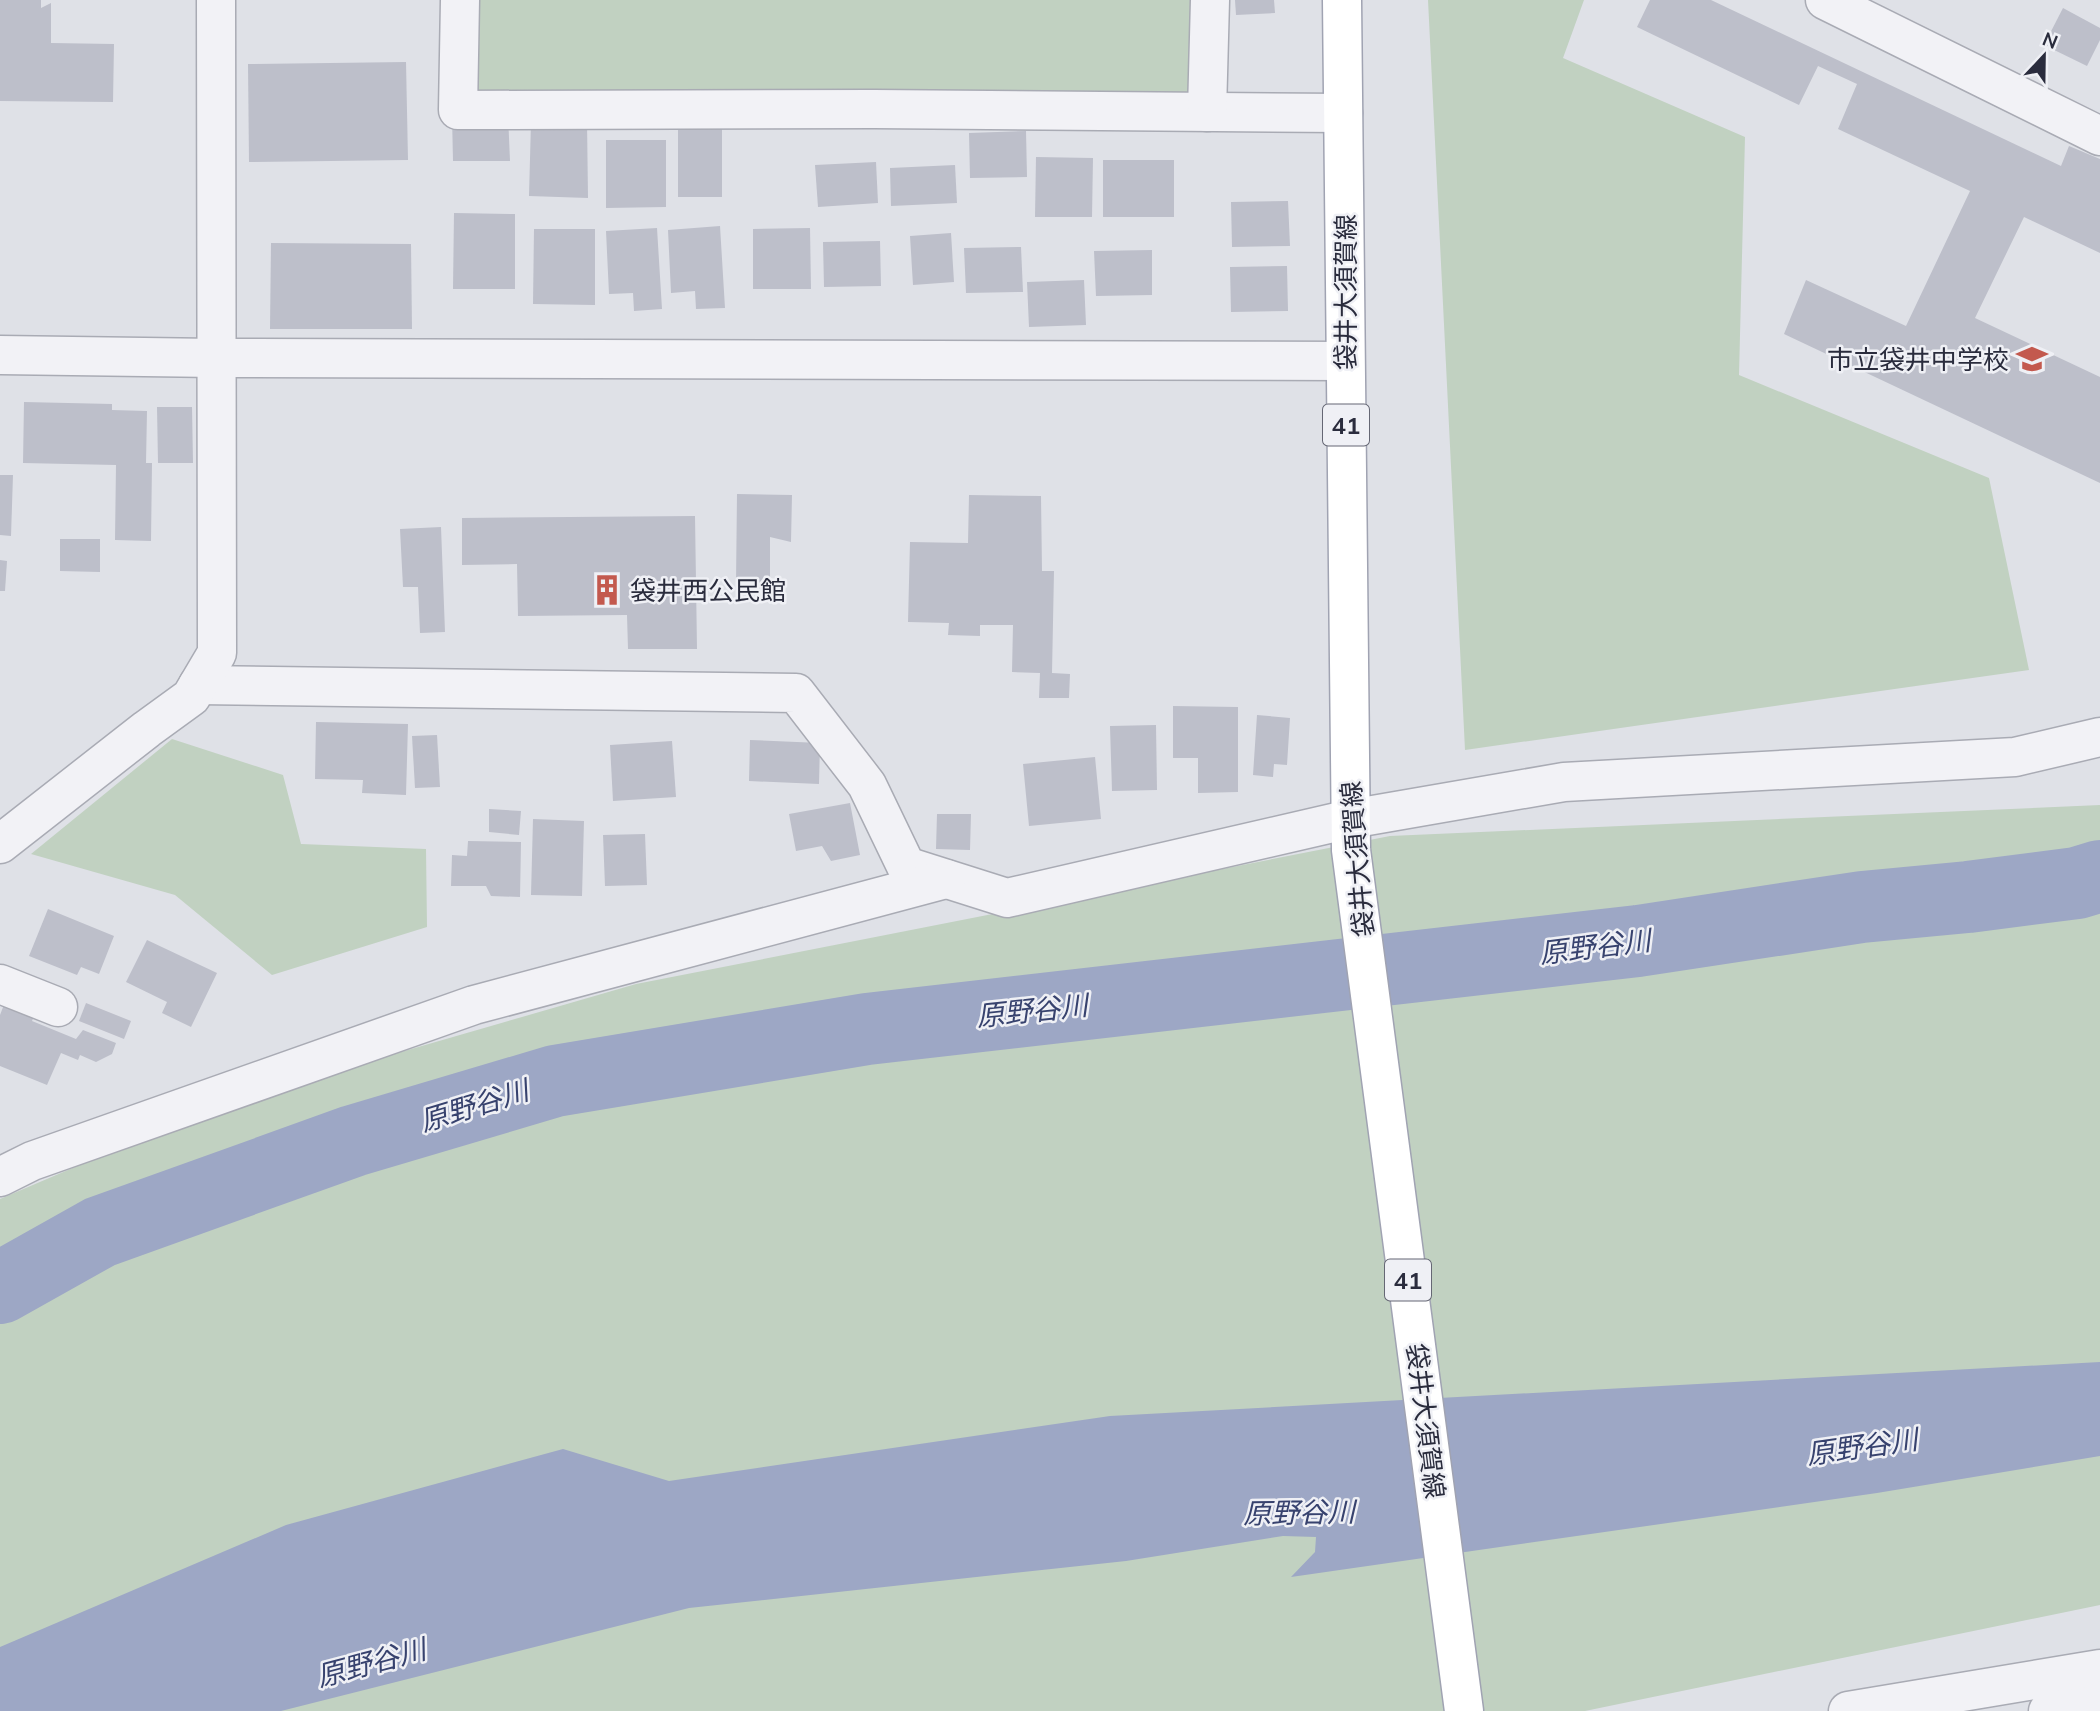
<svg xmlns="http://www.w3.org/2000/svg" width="2100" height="1711" font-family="Mulish,'Noto Sans JP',sans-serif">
  <rect width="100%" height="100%" fill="#dfe1e7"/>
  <g fill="#c1d1c1">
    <polygon points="469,0 1196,0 1196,106 465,95"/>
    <polygon points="1428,0 1584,0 1563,58 1745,137 1739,375 1989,478 2029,670 1465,750"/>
    <polygon points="172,739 283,775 301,844 426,849 427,927 272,975 175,895 31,854"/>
    <polygon points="2100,805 2100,1605 1585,1711 0,1711 0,1199 225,1103 636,984 1390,836"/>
  </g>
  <polygon fill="#9da7c5" points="2100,1362 2100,1456 1877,1493 1291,1577 1315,1552 1316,1537 1283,1536 1126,1561 689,1608 281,1711 0,1711 0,1647 286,1525 563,1449 669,1481 1110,1416"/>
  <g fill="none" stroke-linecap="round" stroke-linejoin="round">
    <polyline stroke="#9da7c5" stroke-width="72" points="0,1288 100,1232 353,1141 555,1081 867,1029 1638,941 1862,907 1968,897 2077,883 2100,876"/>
  </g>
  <g fill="#bdbfca">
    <polygon points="0,0 41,0 41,8 51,3 51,43 114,44 113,102 0,101"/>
    <polygon points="1235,0 1274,0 1275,13 1236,15"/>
    <polygon points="1650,0 1711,0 2061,166 2069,146 2100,159 2100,253 2024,217 1975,318 2100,377 2100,483 1784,334 1806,280 1906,326 1970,191 1838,129 1857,84 1818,66 1799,105 1637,27"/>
    <polygon points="2063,8 2100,28 2100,40 2087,66 2044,45"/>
    <polygon points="406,62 408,160 249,162 248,64"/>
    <polygon points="508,115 510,161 453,161 452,116"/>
    <polygon points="587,121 588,198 529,196 531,122"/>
    <rect x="678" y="126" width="44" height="71"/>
    <polygon points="1026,131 1027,177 970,178 969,133"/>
    <polygon points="606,140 666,140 666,207 606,208"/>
    <polygon points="1036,157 1093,158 1092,217 1035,217"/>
    <rect x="1103" y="160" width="71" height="57"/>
    <polygon points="876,162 878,203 818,207 815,165"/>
    <polygon points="955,165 957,203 891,206 890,168"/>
    <polygon points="1288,201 1290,246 1232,247 1231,202"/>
    <polygon points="454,213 515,214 515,289 453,289"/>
    <polygon points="720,226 725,308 696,309 695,291 671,293 668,230"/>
    <polygon points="657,228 662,309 634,311 633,293 609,294 606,231"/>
    <polygon points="810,228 811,289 753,289 753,229"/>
    <polygon points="534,229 595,229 595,305 533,304"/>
    <polygon points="951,233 954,282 913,285 910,236"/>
    <polygon points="880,241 881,286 824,287 823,242"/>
    <polygon points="271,243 411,244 412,329 270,329"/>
    <polygon points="1021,247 1023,292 966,293 964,248"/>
    <polygon points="1152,250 1152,295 1096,296 1094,251"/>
    <polygon points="1287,266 1288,311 1231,312 1230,267"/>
    <polygon points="1084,280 1086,325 1029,327 1027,282"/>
    <polygon points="24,402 112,404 112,410 147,411 146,463 152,463 151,541 115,540 116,465 23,463"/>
    <polygon points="157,407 192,407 193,463 158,463"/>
    <polygon points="0,475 13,475 11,536 0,535"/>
    <polygon points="737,494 792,495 791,542 770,537 770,584 736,583"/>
    <polygon points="969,495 1041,496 1042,571 1054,571 1052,673 1070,674 1069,698 1039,698 1040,673 1012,672 1013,625 980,625 980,636 948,635 949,623 908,622 910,542 968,543"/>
    <polygon points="695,516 697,649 628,649 627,615 518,616 517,564 462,565 462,518"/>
    <polygon points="441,527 445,632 420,633 418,587 403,587 400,529"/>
    <polygon points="60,539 100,539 100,572 60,571"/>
    <polygon points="0,560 7,561 5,591 0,591"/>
    <polygon points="1173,706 1238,707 1238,792 1198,793 1198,758 1173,758"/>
    <polygon points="1257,715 1290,718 1287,765 1274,764 1273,777 1253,775"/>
    <polygon points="316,722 408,724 406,795 362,793 363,780 315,779"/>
    <polygon points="1156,725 1157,790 1112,791 1110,726"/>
    <polygon points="437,735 440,787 415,788 412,736"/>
    <polygon points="750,740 820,743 819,784 749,781"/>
    <polygon points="672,741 676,797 613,801 610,745"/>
    <polygon points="1095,757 1101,819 1029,826 1023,764"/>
    <polygon points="850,803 860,855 831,861 822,846 796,851 789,814"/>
    <polygon points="489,809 521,811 519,835 489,832"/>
    <polygon points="937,814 971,814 970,850 936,849"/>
    <polygon points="533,819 584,821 582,896 531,895"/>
    <polygon points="645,834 647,885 605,886 603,835"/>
    <polygon points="468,841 521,842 520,897 491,896 486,886 451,886 452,855 467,856"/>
    <polygon points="48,909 114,936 99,974 81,967 77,975 29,956"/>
    <polygon points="147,940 217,973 191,1027 162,1013 167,1002 126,982"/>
    <polygon points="5,1002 35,1014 32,1021 76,1039 83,1030 116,1043 112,1054 96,1062 80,1055 78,1060 61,1053 47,1085 0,1066 0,1015"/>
    <polygon points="86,1003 131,1021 124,1039 79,1021"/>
  </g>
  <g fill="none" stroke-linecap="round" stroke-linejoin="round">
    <defs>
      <g id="minor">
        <polyline points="460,0 458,110 874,109 1343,113"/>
        <polyline points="1825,0 2100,136"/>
        <polyline points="1207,112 1210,0"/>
        <polyline points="0,355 216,358 1345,361"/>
        <polyline points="198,685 796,693 867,785 906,866 1007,898 1350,819 1564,782 2015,757 2100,737"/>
        <polyline points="0,844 147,729 191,697 217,653 216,0"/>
        <polyline points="0,984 58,1007"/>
        <polyline points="0,1177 32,1161 474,1005 946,879"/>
        <polyline points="1848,1711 2100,1669"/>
        <polyline points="2048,1711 2100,1705"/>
      </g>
      <polyline id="major" points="1342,0 1351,850 1464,1711"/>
    </defs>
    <use href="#minor" stroke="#a9abb4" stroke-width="41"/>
    <use href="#major" stroke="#a0a3b2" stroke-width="41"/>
    <use href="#minor" stroke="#f2f2f6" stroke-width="38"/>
    <use href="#major" stroke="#fff" stroke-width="38"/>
  </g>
  <defs>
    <symbol id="school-bare" viewBox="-9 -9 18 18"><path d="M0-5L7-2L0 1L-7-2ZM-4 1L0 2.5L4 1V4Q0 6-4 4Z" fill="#c3594e" stroke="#eff0f5" stroke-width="2.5" paint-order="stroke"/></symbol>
    <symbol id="building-bare" viewBox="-9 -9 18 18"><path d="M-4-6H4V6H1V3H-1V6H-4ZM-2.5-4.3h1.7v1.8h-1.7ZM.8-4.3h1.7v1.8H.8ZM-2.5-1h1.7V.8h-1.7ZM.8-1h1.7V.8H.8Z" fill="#c3594e" stroke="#eff0f5" stroke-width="2.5" paint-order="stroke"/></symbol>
  </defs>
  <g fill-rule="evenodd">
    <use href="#school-bare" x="2010" y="337" width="44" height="44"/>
    <use href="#building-bare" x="585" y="568" width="44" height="44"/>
  </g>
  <g text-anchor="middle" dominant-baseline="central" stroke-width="5" stroke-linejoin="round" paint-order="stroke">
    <g fill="#eff0f5" stroke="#656774" stroke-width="2">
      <rect x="1323" y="404.5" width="46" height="41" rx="5"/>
      <rect x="1385" y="1259.5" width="46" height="41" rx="5"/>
    </g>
    <g font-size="24" font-weight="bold" fill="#2a2c3d">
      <text x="1346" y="425">41</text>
      <text x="1408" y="1280">41</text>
    </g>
    <g font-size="26" fill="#2a2c3d" stroke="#eff0f5">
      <text transform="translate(1345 292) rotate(-90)">袋井大須賀線</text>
      <text transform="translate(1357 859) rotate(-95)">袋井大須賀線</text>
      <text transform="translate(1426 1421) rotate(83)">袋井大須賀線</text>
    </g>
    <g font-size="26" fill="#2a2c3d" stroke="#eff0f5" text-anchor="end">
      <text x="2009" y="359">市立袋井中学校</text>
      <text x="630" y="590" text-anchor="start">袋井西公民館</text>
    </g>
    <g font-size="28" font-style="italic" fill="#37426e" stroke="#eff0f5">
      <text transform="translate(1595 946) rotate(-7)">原野谷川</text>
      <text transform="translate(1032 1010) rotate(-6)">原野谷川</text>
      <text transform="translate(474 1105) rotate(-17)">原野谷川</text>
      <text transform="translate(1862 1446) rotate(-8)">原野谷川</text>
      <text transform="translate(1299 1512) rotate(-1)">原野谷川</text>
      <text transform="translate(371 1662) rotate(-15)">原野谷川</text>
    </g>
  </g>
  <g transform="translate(2044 56) rotate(22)" stroke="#eff0f5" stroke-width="5" paint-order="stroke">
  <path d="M0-5L12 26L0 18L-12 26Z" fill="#2a2c3d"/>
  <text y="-10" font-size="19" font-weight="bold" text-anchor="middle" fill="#2a2c3d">N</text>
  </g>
</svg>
